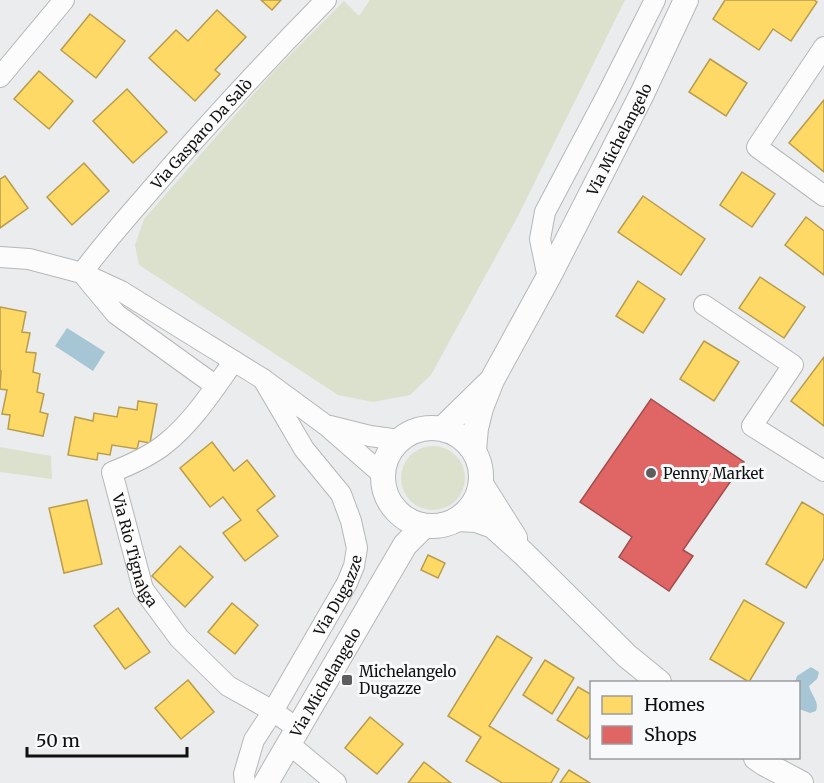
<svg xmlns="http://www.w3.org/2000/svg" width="824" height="783" font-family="Merriweather,serif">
  <rect width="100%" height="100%" fill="#ebeced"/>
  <g fill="#dce1ce">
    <polygon points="370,0 625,0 517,218 431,375 410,395 373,402 338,395 139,265 135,245 144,219 273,72 344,1 359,16"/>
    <circle cx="433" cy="478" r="32"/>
    <polygon points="0,447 51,456 52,479 0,472"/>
  </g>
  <g fill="#a6c5d5">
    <polygon points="67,328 105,352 93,371 55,346"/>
    <path d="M811 667 819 672 817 679 809 686C811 695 820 702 816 711L810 713 799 709 798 682H795L797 676Z"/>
  </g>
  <g fill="#ffd966" stroke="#b79d4c" stroke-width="1.5">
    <polygon points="261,0 281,0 272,10"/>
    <polygon points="725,0 814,0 817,2 791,41 773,29 759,50 713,19"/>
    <polygon points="217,10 246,37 215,70 220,74 195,101 149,58 176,30 188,41"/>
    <polygon points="90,14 125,41 96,78 61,50"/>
    <polygon points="710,59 747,83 726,116 689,92"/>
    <polygon points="39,71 73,101 49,129 14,99"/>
    <polygon points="127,89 167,132 133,163 93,121"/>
    <polygon points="824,100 824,172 789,143"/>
    <polygon points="84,163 109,191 72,225 47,197"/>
    <polygon points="742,172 775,194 752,227 720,205"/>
    <polygon points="5,176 28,208 0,228 0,179"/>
    <polygon points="643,196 705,239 681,275 618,232"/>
    <polygon points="806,217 824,231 824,275 785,245"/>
    <polygon points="760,277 805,307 784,338 739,308"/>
    <polygon points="638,281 665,299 643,333 616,316"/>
    <polygon points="0,307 26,312 22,332 30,333 26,352 36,353 33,372 40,374 37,392 44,394 40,412 48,414 43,436 8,429 10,415 2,414 7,390 0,389 1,371 0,371"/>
    <polygon points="704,341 739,362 714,401 680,379"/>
    <polygon points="824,357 824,426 791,401"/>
    <polygon points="138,401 157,404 150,443 139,441 137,449 112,445 110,455 98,453 97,460 68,455 75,417 93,421 94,413 117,417 119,407 137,410"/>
    <polygon points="212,442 234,471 247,460 275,496 257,510 278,536 245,561 223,533 241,520 223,497 210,507 180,468"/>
    <polygon points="87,500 102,564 64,573 49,508"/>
    <polygon points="802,502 824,515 824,558 806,588 766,564"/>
    <polygon points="180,546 213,577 185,607 152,576"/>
    <polygon points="428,555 445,563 438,578 421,570"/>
    <polygon points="744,600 784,623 749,682 710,659"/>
    <polygon points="232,603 258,625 235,654 208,632"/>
    <polygon points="118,608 150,652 125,669 94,626"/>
    <polygon points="497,636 532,658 489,726 559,769 551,783 502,783 466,761 481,737 448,716"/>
    <polygon points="545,660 574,678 552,714 523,695"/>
    <polygon points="188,680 214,712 181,739 155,708"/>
    <polygon points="578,687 592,695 592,732 587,739 557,720"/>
    <polygon points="370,717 403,744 377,774 345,748"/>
    <polygon points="424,762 451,783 408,783"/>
    <polygon points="569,770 590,783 560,783"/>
  </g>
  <polygon fill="#e06666" stroke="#a24c4c" stroke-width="1.5" points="651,399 744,462 683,550 693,556 669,591 619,557 632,537 580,502"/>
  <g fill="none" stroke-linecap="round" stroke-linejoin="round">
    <defs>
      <g id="minor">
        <polyline points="824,47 757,147 824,196"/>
        <polyline points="0,77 64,0"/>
        <polyline points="0,257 29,259 82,273 121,291 263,379 327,426 382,474"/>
        <polyline points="548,278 540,239 545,212 607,95 655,0"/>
        <polyline points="704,305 793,365 752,426 824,471"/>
        <path id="s1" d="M234 361C213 390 193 422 165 444 150 456 130 465 112 472L143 589 179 638 228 686 273 711 298 729"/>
        <path id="s2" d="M216 386 116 314 82 273C101 247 122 223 143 199 202 130 263 64 326 0"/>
        <polyline points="330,426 370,436 399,440"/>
        <polyline points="289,744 336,783"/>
        <path id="s3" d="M245 783 244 774 254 740 273 711 347 583 354 566 357 548 351 521 341 494 304 449 263 379"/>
      </g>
      <g id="tertiary">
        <circle cx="432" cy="477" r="49"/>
        <polyline points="443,428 488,384"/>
        <path id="s4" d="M474 450 476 428 481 408 492 380 548 278 642 94 686 0"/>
        <polyline points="481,484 515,538"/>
        <polyline points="458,519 476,520 493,526 523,553 627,656 659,682"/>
        <polyline points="756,758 765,764 801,783"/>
        <path id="s5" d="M266 783 405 545 424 526"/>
      </g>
    </defs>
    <use href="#minor" stroke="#b6b7b8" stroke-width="22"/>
    <use href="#tertiary" stroke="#b6b7b8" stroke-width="26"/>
    <use href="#minor" stroke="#fcfcfc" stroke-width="20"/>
    <use href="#tertiary" stroke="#fcfcfc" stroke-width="24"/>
  </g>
  <g fill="#5d5d5e" stroke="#f7f9fb" stroke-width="2">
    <circle cx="651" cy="473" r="6"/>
    <rect x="341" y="674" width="12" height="12" rx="3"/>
  </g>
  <g text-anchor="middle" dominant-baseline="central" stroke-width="6" stroke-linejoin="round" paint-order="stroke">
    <g font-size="15" fill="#101011" stroke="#f7f9fb">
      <text stroke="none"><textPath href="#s2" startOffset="360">Via Gasparo Da Salò</textPath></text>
      <text stroke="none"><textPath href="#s4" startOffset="345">Via Michelangelo</textPath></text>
      <text stroke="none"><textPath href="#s1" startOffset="250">Via Rio Tignalga</textPath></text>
      <text stroke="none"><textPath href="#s3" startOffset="212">Via Dugazze</textPath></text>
      <text stroke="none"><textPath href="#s5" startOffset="117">Via Michelangelo</textPath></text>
    </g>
    <g font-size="15" fill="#101011" stroke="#f7f9fb" text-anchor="start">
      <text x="663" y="473">Penny Market</text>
      <text x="359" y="671">Michelangelo<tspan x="359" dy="17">Dugazze</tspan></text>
    </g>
  </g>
  <rect x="590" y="681" width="210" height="78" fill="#f7f9fb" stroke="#9b9c9d" stroke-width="1.5"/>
  <rect x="602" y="696" width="30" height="18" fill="#ffd966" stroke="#9b9c9d" stroke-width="1.5"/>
  <text x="644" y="711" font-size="18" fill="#101011">Homes</text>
  <rect x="602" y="726" width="30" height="18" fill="#e06666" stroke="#9b9c9d" stroke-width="1.5"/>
  <text x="644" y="741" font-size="18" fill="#101011">Shops</text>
  <path d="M27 747v9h160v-9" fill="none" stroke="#101011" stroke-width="3"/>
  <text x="36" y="747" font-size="18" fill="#101011" stroke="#f7f9fb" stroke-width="4.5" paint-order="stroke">50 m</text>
</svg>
